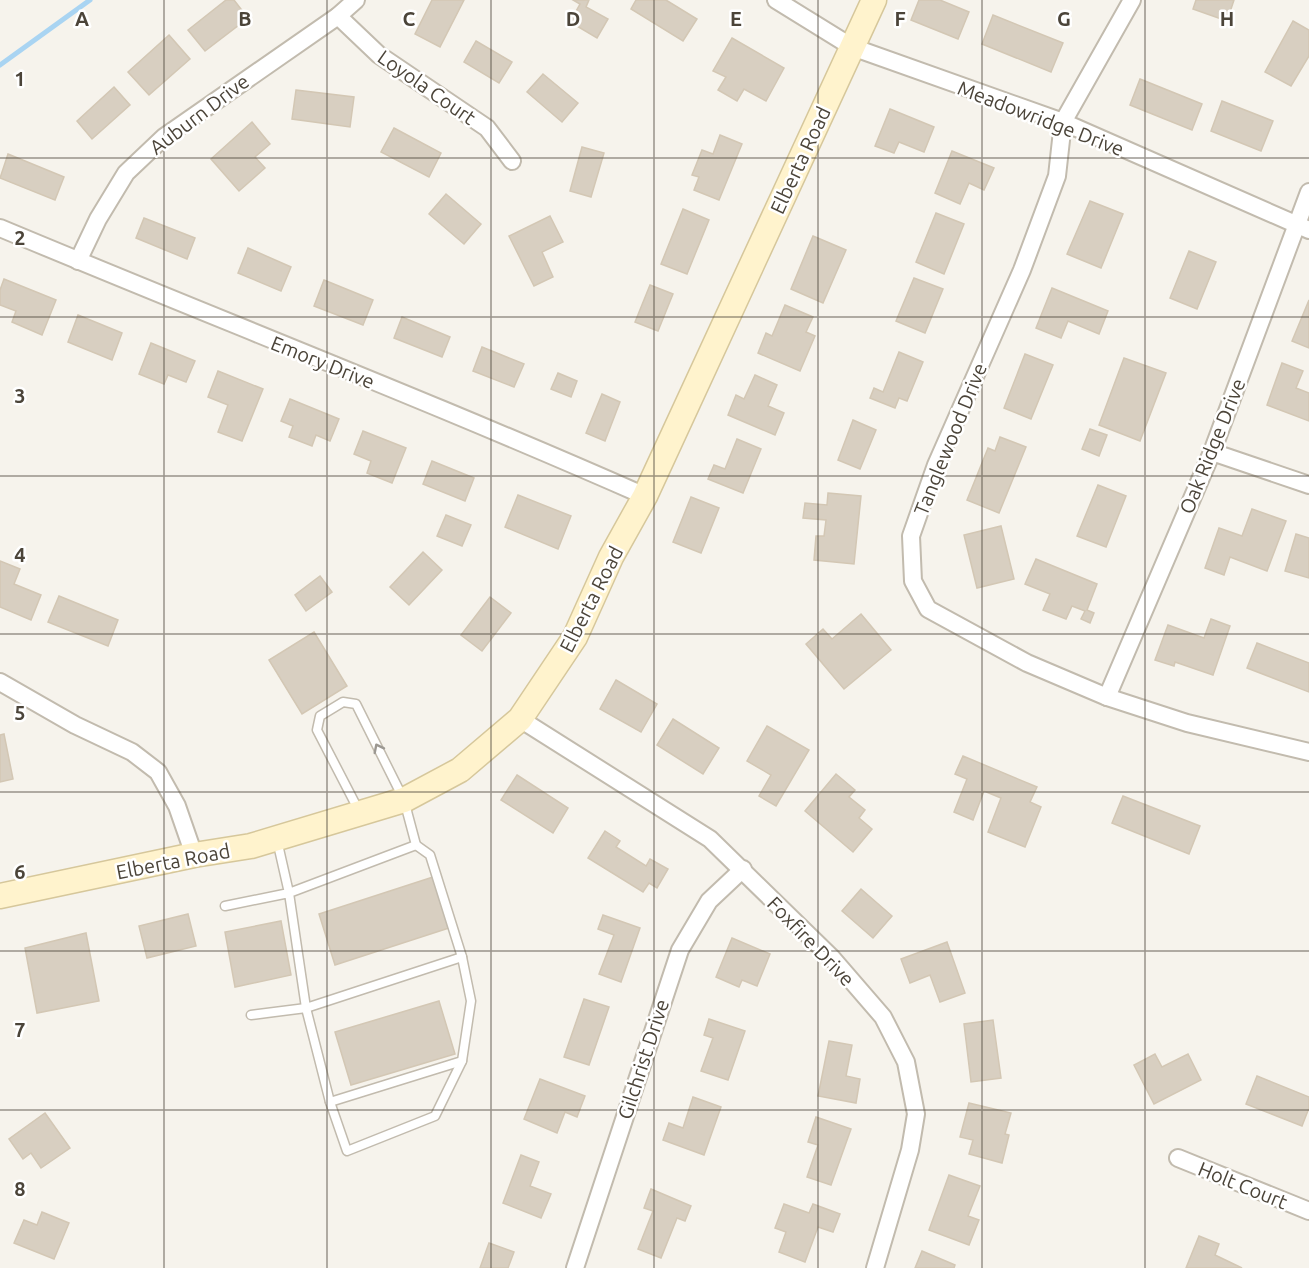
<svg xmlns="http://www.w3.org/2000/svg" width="1309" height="1268" font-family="Ubuntu,sans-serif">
  <rect width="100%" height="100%" fill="#f6f3ec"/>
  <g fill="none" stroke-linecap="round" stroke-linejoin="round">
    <polyline stroke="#a9d4f2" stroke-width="5" points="0,65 90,0"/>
  </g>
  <g fill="#d8cfc1" stroke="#d3c7b4" stroke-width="1.5">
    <polygon points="226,0 234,0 248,18 205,51 188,30"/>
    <polygon points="432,0 464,0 440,47 415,34"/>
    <polygon points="573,0 589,0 586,7 608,19 597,38 570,22 580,4"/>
    <polygon points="636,0 666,0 697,19 683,41 631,9"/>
    <polygon points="919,0 940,0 969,12 958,39 911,20"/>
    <polygon points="1196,0 1234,0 1227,21 1193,9"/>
    <polygon points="993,15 1063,43 1051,72 982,44"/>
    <polygon points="1293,21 1309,30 1309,56 1291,86 1265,72"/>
    <polygon points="169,35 190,59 149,95 128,72"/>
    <polygon points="732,38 784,68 766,101 744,89 737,101 718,90 726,77 713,71"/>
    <polygon points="476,41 512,62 499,83 464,62"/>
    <polygon points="543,74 578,103 562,122 527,92"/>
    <polygon points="1140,79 1202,104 1192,130 1130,105"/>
    <polygon points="114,87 130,105 92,139 77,121"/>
    <polygon points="296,90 354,97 350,127 292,119"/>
    <polygon points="1222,101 1273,121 1261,151 1211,131"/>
    <polygon points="890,109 934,127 924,152 899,142 894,153 875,146"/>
    <polygon points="252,122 270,144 255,157 265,168 239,191 211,159"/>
    <polygon points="394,128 441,153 429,177 381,152"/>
    <polygon points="720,135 742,144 719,200 694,190 699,177 692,175 702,150 713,154"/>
    <polygon points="582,147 604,153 591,197 570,191"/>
    <polygon points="952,151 994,168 984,190 969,183 960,204 935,193"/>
    <polygon points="8,154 64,177 55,200 0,178"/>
    <polygon points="446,194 481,224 464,244 429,214"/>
    <polygon points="1090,201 1123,214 1101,268 1067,254"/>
    <polygon points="683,209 709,220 687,274 661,264"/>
    <polygon points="936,213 964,224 944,274 916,262"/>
    <polygon points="550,216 563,242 542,252 553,277 534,286 509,236"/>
    <polygon points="144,218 195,238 187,259 136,238"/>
    <polygon points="813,236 846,250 823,303 791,289"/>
    <polygon points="248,248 291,267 281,291 238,273"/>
    <polygon points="1189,251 1216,262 1197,309 1170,298"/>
    <polygon points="914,278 943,289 925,333 896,321"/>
    <polygon points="4,279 56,300 42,335 12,322 16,311 0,305 0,290"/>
    <polygon points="324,280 373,300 363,325 314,306"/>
    <polygon points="650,285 673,294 658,331 635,322"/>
    <polygon points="1052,288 1108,311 1099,334 1068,321 1061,338 1036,328"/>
    <polygon points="1309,300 1309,348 1292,341"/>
    <polygon points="785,305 813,317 806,332 815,336 800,371 758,353 766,333 772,336"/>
    <polygon points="78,315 122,333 112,360 68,342"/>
    <polygon points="402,317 450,337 442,357 394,338"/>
    <polygon points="151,343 195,361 186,382 168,375 164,384 139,374"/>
    <polygon points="482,347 524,364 514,387 473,371"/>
    <polygon points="899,352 923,362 907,401 899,398 895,408 870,398 874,388 883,392"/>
    <polygon points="1025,354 1053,365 1031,419 1004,408"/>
    <polygon points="1124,358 1166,373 1140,441 1099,425"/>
    <polygon points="1282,363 1303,371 1296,388 1309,393 1309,421 1267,405"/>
    <polygon points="218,371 263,389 242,441 218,432 228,405 208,397"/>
    <polygon points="558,373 577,381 571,397 551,389"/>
    <polygon points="755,375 777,385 768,406 784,413 775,435 728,415 736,395 744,399"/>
    <polygon points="602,394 620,402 605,441 586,433"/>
    <polygon points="290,399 339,419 330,441 316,435 312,446 289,437 293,426 281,421"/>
    <polygon points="853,420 876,430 860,469 838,460"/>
    <polygon points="1090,429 1107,435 1099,456 1082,449"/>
    <polygon points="363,431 406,448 392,483 367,473 371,461 354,454"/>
    <polygon points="1000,437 1026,447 999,513 967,500 988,448 995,451"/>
    <polygon points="737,439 761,449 743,493 708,479 714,465 725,469"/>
    <polygon points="432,461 474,478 465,501 423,484"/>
    <polygon points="1098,485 1126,496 1106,547 1077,536"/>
    <polygon points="828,493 861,496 854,564 814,560 816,536 824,536 826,520 803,518 805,503 827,505"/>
    <polygon points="518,495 571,516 558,549 505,527"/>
    <polygon points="691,497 719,508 701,553 673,542"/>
    <polygon points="1252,509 1286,521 1267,571 1230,557 1224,575 1205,568 1219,528 1242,536"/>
    <polygon points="446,515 471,525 462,546 437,536"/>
    <polygon points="1001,526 1014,579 977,588 964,535"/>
    <polygon points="1296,534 1309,538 1309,578 1285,571"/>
    <polygon points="423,552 442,570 409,605 390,587"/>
    <polygon points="1036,559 1097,584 1087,610 1094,613 1090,623 1081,619 1085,611 1072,606 1066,619 1043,610 1050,594 1025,584"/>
    <polygon points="0,561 20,569 14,584 41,595 31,620 0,607"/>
    <polygon points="320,576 332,592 306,611 295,595"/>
    <polygon points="59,596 118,620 108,646 48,622"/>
    <polygon points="490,597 511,613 482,651 461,635"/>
    <polygon points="861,614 891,650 844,689 806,644 823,629 832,639"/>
    <polygon points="1211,619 1230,626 1213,675 1175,662 1174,666 1155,660 1168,625 1204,638"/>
    <polygon points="314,632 347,686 302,714 269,660"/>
    <polygon points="1257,643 1309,663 1309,692 1247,668"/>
    <polygon points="616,680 657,704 641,732 600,709"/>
    <polygon points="673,719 719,748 703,774 657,745"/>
    <polygon points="767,726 809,750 776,806 759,796 771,775 747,761"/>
    <polygon points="4,734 13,779 0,782 0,735"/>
    <polygon points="963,756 1037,787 1030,802 1041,807 1025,847 988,832 1001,798 984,791 973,820 954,812 967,779 955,774"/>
    <polygon points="836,774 855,790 849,797 865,810 859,818 872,829 853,852 805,811"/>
    <polygon points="517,775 568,808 553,833 501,800"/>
    <polygon points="1123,796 1200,826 1189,854 1112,823"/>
    <polygon points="605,831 620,841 616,847 646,866 650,859 668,869 657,888 649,883 643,892 588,858"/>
    <polygon points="433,877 449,928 335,965 319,914"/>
    <polygon points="861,889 892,916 873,938 842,911"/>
    <polygon points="188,914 196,946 147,958 139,926"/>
    <polygon points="603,915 640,928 621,982 599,974 614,935 598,929"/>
    <polygon points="281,921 291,975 235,987 225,932"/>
    <polygon points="86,933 99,1001 37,1013 25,948"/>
    <polygon points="732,938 770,954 757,986 742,980 739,987 716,977"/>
    <polygon points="947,942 965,993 940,1002 930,975 910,983 901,959"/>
    <polygon points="584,999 609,1007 589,1065 564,1057"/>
    <polygon points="439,1001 455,1054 351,1085 335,1032"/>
    <polygon points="709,1019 745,1031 728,1080 701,1071 713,1038 704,1035"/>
    <polygon points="993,1020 1001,1078 971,1082 964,1024"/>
    <polygon points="829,1041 852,1045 846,1076 860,1079 856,1103 818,1096"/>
    <polygon points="1155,1054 1162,1067 1188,1054 1201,1080 1154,1104 1134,1065"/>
    <polygon points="1257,1076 1309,1097 1309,1108 1302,1126 1246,1104"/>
    <polygon points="540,1079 585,1096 577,1117 565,1112 557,1133 524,1119"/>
    <polygon points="693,1097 721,1107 704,1155 663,1140 669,1123 683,1128"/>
    <polygon points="969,1103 1011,1113 1005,1134 1009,1135 1002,1163 969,1154 973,1140 960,1137"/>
    <polygon points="45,1113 70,1148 41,1168 31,1153 23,1159 9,1139"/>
    <polygon points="816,1117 851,1129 831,1185 807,1177 818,1145 808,1142"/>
    <polygon points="521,1155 539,1162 530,1186 551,1194 541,1218 503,1203"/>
    <polygon points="949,1175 980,1186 968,1216 979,1220 969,1245 929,1230"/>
    <polygon points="651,1189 691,1206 685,1221 677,1218 661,1258 638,1249 653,1211 644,1208"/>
    <polygon points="784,1204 809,1213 813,1204 840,1214 833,1232 818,1227 805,1262 779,1252 786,1232 775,1228"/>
    <polygon points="42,1212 69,1223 54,1259 14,1243 24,1220 37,1225"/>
    <polygon points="1199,1236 1219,1244 1215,1255 1242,1268 1186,1268"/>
    <polygon points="489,1243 514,1252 508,1268 480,1268"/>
    <polygon points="922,1251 955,1265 954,1268 915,1268"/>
  </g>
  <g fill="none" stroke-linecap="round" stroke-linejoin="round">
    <defs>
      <g id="lane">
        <polyline points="359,811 317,730 320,716 343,702 356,704 404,800 416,845"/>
        <polyline points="225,906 289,893 416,845 430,855 462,957 306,1008 289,893 277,840"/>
        <polyline points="251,1015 306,1008 330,1102 462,1061 471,1001 462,957"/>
        <polyline points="330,1102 347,1151 435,1116 462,1061"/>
      </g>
      <g id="street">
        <polyline points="776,0 852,47 1063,122 1309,230"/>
        <polyline points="1132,0 1063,122 1057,176 1022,270 936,465 911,536 913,581 928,609 1027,663 1107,697 1187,723 1309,752"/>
        <polyline points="338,16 379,55 487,128 512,161"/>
        <path d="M0 228C215 318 432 402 645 496"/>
        <polyline points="78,261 98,219 126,173 164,137 338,16 356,0"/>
        <polyline points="1212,452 1309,485"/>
        <polyline points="0,682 75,725 132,752 158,772 177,806 194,855"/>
        <polyline points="1107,697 1212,452 1309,192"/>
        <polyline points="520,719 710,839 832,958 883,1017 906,1062 916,1114 910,1150 875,1268"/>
        <polyline points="1178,1158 1309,1211"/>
        <polyline points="575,1268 680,950 709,901 743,869"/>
      </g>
      <polyline id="secondary" points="0,896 194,855 251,846 404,800 460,770 520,719 575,637 611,557 645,496 874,0"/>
    </defs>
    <use href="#lane" stroke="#c2bbae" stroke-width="11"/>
    <use href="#street" stroke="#c2bbae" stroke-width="20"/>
    <use href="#secondary" stroke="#d6c79b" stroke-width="27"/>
    <use href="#lane" stroke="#fff" stroke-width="8"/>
    <use href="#street" stroke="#fff" stroke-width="16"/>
    <use href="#secondary" stroke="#fff3cd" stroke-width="24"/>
  </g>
  <defs><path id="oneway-chevron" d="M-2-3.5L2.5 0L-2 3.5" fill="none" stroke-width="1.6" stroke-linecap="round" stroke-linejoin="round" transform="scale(1.5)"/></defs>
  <use stroke="#9c9892" href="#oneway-chevron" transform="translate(378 748) rotate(-117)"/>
  <path fill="none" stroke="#4b4439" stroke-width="1.5" stroke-opacity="0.55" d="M164 0V1268M327 0V1268M491 0V1268M654 0V1268M818 0V1268M982 0V1268M1145 0V1268M0 158H1309M0 317H1309M0 476H1309M0 634H1309M0 792H1309M0 951H1309M0 1110H1309"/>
  <g text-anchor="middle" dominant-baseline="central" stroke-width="5" stroke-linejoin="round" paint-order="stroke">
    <g font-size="20" fill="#4b4439" stroke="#fff">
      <text transform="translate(427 87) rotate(35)">Loyola Court</text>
      <text transform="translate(199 114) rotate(-37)">Auburn Drive</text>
      <text transform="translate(1041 118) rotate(21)">Meadowridge Drive</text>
      <text transform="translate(800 160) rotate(-65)">Elberta Road</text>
      <text transform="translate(323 362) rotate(22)">Emory Drive</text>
      <text transform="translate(950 439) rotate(-68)">Tanglewood Drive</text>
      <text transform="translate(1212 446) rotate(-68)">Oak Ridge Drive</text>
      <text transform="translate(591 599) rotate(-63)">Elberta Road</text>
      <text transform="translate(173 861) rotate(-11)">Elberta Road</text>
      <text transform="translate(811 941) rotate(46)">Foxfire Drive</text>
      <text transform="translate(643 1059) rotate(-72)">Gilchrist Drive</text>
      <text transform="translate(1243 1185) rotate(22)">Holt Court</text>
    </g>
  </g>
  <g font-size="20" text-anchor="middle" font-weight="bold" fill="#4b4439" stroke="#fff" stroke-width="5" stroke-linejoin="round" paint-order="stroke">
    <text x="82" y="26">A</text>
    <text x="245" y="26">B</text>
    <text x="409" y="26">C</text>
    <text x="573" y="26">D</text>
    <text x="736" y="26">E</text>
    <text x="900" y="26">F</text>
    <text x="1064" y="26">G</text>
    <text x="1227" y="26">H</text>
    <text x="20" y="86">1</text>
    <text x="20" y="245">2</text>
    <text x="20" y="403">3</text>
    <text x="20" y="562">4</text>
    <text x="20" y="720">5</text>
    <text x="20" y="879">6</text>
    <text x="20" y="1037">7</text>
    <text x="20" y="1196">8</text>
  </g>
</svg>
